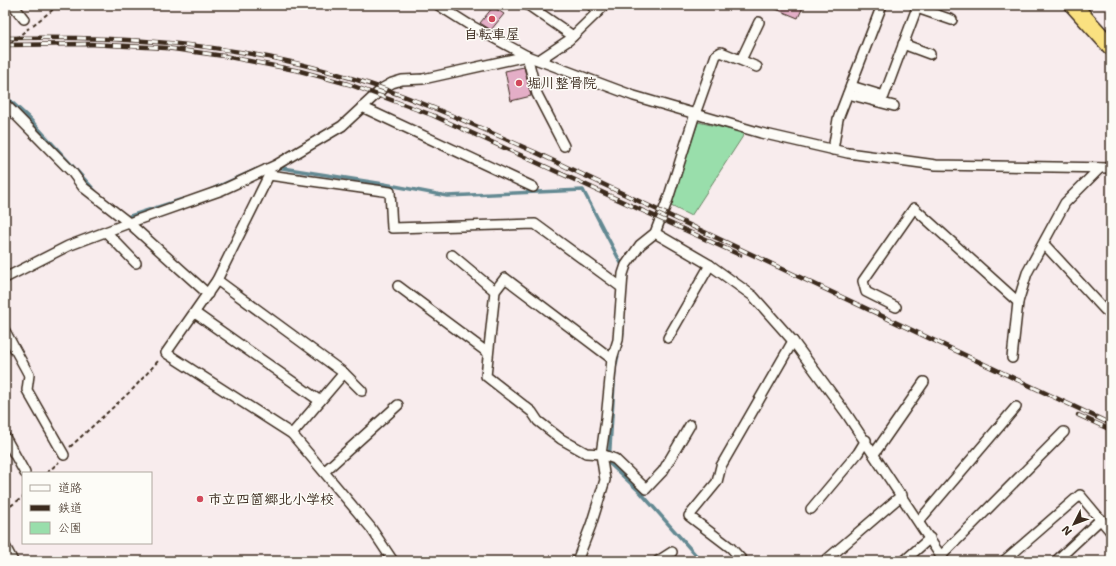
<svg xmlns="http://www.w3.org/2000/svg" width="1116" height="566" font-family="'Shantell Sans','Klee One',sans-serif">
  <rect width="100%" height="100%" fill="#f8eced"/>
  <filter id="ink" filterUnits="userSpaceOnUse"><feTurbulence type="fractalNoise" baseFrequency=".025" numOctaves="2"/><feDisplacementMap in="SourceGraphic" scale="8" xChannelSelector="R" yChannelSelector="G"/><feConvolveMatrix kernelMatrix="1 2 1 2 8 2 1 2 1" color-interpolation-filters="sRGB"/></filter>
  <g filter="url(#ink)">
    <polygon fill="#99deab" stroke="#6a8464" points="698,122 745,133 691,216 671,206"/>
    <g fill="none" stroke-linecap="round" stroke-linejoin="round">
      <g stroke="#648992" stroke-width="3.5">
        <polyline points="5,96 28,117 96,192"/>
        <polyline points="276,167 384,184 447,196 583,190 623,267"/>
        <polyline points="210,190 257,169"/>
        <polyline points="125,215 127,217 183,199"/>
        <polyline points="622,340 624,319"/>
        <polyline points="620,346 615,369 609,463 641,493 701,561"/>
      </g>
    </g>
    <g fill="#e4aec7" stroke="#3b2a1e">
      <polygon points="766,5 804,5 798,18"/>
      <polygon points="493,7 504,14 491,30 480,23"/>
      <polygon points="524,67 531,96 511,101 505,71"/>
    </g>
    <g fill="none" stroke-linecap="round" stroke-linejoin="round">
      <defs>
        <g id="street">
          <polyline points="13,5 24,19"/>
          <polyline points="438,5 468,24 527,56 634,96 761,133 848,153 936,165 1111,168"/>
          <polyline points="528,5 573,36"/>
          <polyline points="591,5 598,12"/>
          <polyline points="917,8 952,20"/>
          <polyline points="903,44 930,54"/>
          <polyline points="527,56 537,94 564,146"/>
          <polyline points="539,60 569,40 605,5"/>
          <polyline points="741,60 759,22"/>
          <polyline points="851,86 884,96 918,5"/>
          <polyline points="848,94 894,106"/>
          <polyline points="5,104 72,172 83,187 129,223 208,294"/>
          <polyline points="362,107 533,187"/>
          <polyline points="833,150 838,119 882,5"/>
          <polyline points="267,169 269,175 217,280 166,353 292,434 371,528 393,561"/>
          <polyline points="269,175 390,192 392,228 535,224 621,287"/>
          <polyline points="106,232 136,263"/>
          <polyline points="655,233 710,265 753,296 793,341 846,413 944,561"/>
          <polyline points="1044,244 1105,310 1111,314"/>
          <polyline points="452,255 495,291"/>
          <polyline points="5,278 68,246 137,220 222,190 276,165 342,126 383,88 392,83 402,80 423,79 527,56"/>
          <polyline points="217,280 344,373 362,391"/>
          <polyline points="398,286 488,353"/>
          <polyline points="896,307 866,292 863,281 914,208 1018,302"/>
          <polyline points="195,313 320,401"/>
          <polyline points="5,331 29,375 27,390 64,455"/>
          <polyline points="668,338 710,265"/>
          <polyline points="1012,358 1018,302 1027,273 1065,203 1100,168"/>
          <polyline points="612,359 505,278 495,291 486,376 532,412 538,421 561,439 586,453 601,454 615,459 646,489 663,471 690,425"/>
          <polyline points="292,434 344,373"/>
          <polyline points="5,437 25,473"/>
          <polyline points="874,454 924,382"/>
          <polyline points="325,471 398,405"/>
          <polyline points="811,509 858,453 866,440"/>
          <polyline points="919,521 1016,407"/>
          <polyline points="5,546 13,561"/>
          <polyline points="941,556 1064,432"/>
          <polyline points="577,561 591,525 605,480 601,454 606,419 612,359 618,340 623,274 626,265 640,245 655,233 668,199 695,114 716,55 721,52 757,67"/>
          <polyline points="658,561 672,552"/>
          <polyline points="743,561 731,548 689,516 717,482 721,466 793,341"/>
          <polyline points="825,561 902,495"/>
          <polyline points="904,561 930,538"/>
          <polyline points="1004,561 1080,495 1111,532"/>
          <polyline points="1056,561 1101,519"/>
        </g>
        <polyline id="highway" points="1073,5 1111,47"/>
      </defs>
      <use href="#street" stroke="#3b2a1e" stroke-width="12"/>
      <use href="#highway" stroke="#3b2a1e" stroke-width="19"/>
      <g stroke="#3b2a1e" stroke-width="2" stroke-dasharray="4 3" stroke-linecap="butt">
        <polyline points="33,25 59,5"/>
        <polyline points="5,47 29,28"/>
        <polyline points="70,447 133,389 159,360"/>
        <polyline points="47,473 59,462"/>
        <polyline points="5,510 23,497"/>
      </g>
      <use href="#street" stroke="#fdfcf7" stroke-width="9"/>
      <use href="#highway" stroke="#fae180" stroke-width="16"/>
      <defs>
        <g id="rail">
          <path d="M5 38C116 36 227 42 334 73 405 93 472 124 539 154L1111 424"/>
          <polyline points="5,45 89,44 166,48 224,56 300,71 348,84 432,115 740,255"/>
          <polyline points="1078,415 1111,430"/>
        </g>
      </defs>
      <use href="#rail" stroke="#3b2a1e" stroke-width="4.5"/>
      <use href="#rail" stroke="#fdfcf7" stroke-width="3" stroke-dasharray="9" stroke-linecap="butt"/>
    </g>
  </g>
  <g fill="#d1495b" stroke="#fdfcf7" stroke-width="1.5">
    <circle cx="492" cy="19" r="4"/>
    <circle cx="519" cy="83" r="4"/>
    <circle cx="200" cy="499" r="4"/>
  </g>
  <g text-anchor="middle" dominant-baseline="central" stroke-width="3" stroke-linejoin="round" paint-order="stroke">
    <g font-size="14" font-weight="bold" fill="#3b2a1e" stroke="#fdfcf7" text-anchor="start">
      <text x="492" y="34" text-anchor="middle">自転車屋</text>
      <text x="527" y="83">堀川整骨院</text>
      <text x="208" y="499">市立四箇郷北小学校</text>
    </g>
  </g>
  <rect width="1116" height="566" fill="none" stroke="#fdfcf7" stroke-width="20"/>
  <rect x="10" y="10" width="1096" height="546" fill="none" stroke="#3b2a1e" stroke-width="1.5" filter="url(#ink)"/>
  <rect x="22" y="472" width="130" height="72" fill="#fdfcf7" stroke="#afa8a0"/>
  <rect x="30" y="485" width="20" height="6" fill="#fdfcf7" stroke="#afa8a0"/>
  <text x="58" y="492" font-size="12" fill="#3b2a1e">道路</text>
  <rect x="30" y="505" width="20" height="6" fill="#3b2a1e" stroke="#afa8a0"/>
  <text x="58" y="512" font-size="12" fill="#3b2a1e">鉄道</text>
  <rect x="30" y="522" width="20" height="12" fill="#99deab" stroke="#afa8a0"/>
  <text x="58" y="532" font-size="12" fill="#3b2a1e">公園</text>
  <g transform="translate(1074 524) rotate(228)" stroke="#fdfcf7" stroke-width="3" paint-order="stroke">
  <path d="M0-3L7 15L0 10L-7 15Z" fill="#3b2a1e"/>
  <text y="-6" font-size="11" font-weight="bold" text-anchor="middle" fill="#3b2a1e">N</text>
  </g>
</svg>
